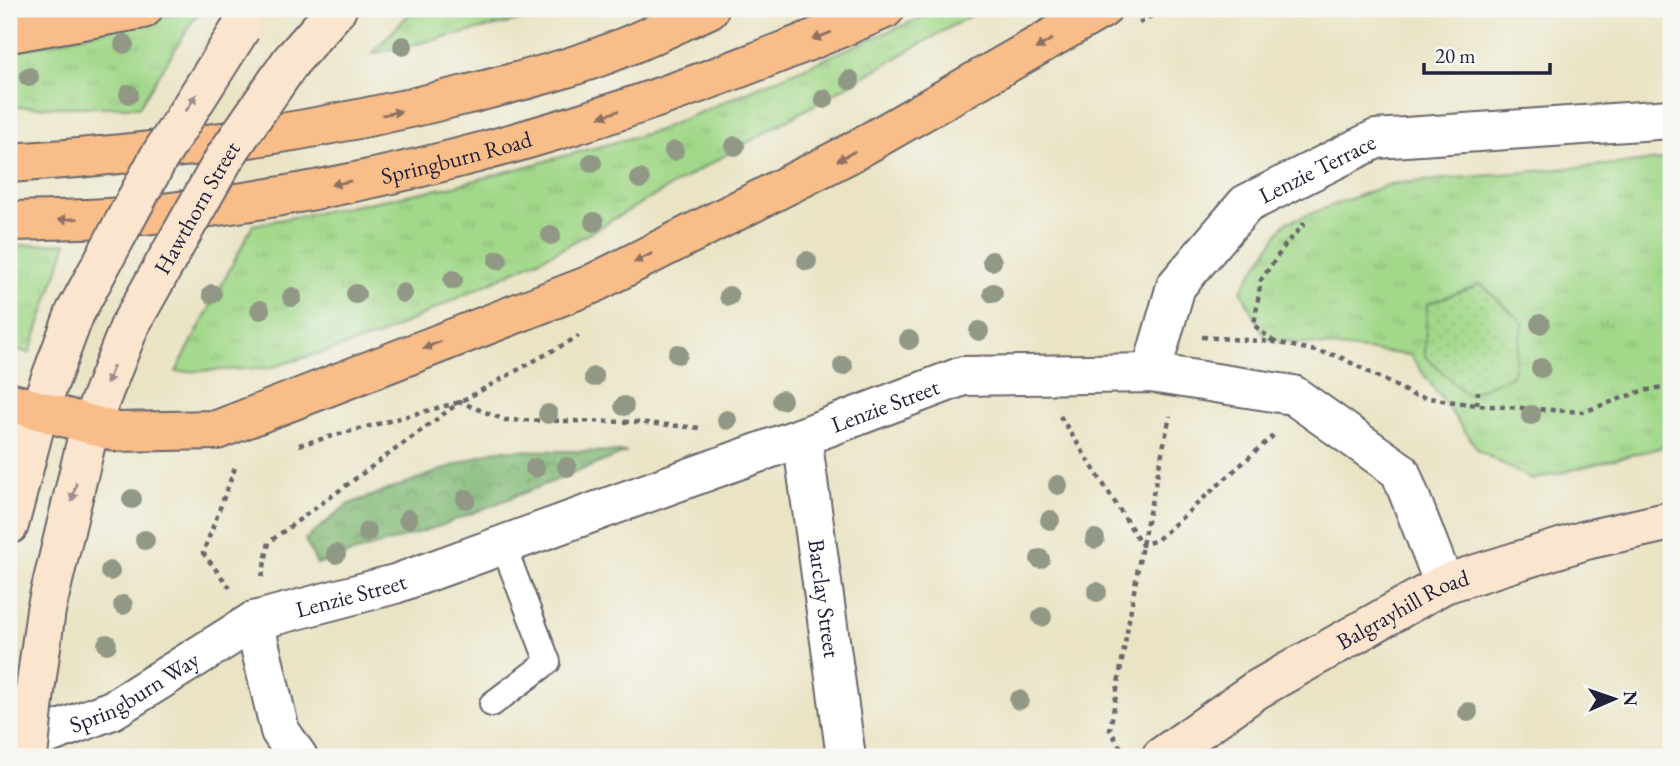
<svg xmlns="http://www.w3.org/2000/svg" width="1680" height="766" font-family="'EB Garamond',serif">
  <defs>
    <pattern id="grass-tufts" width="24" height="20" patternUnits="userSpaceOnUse" patternTransform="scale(1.75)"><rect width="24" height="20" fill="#a2d889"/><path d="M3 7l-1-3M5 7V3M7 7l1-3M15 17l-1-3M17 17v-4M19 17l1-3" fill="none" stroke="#8bb977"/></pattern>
    <pattern id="forest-crowns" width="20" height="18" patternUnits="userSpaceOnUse" patternTransform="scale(1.75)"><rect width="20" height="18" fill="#81b875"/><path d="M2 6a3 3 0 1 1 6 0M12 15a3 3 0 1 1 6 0" fill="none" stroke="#699561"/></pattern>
    <pattern id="park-dots" width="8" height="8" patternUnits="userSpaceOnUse" patternTransform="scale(1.75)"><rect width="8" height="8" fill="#a2d889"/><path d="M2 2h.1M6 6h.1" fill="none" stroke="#8bb977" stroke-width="1.8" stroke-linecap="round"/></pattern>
  </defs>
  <rect width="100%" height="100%" fill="#f6f6f2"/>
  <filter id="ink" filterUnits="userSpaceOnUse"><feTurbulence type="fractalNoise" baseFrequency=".0143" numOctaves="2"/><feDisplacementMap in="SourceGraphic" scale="14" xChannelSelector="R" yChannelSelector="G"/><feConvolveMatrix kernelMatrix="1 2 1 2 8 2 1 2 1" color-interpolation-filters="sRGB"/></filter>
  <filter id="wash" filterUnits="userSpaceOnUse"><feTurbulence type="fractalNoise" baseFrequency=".00686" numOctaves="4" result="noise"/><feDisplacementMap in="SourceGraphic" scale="28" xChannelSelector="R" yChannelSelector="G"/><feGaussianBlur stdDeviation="1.57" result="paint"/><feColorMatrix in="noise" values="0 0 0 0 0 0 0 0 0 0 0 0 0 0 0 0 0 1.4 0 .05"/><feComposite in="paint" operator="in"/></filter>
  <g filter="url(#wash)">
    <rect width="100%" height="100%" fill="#eae4c5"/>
    <g fill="url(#grass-tufts)" stroke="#627d62" stroke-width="2">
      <polygon points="193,9 200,9 139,107 9,107 9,53"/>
      <polygon points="414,9 571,9 371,54"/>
      <polygon points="941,9 982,9 561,249 376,337 269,368 176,372 253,225 454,186 656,131"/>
      <polygon points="1671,159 1671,445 1532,480 1479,451 1410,355 1266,339 1241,290 1285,223 1390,184"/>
      <polygon points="67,243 30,353 9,348 9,246"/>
    </g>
    <polygon fill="url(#forest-crowns)" stroke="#526d58" stroke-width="2" points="496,450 627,452 440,526 317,564 305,540 347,505"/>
    <polygon fill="url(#park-dots)" stroke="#627d62" stroke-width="2" points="1481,284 1523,323 1512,376 1467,395 1425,356 1427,304"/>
  </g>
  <g filter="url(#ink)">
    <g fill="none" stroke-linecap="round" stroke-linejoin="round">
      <defs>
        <polyline id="lane" points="492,704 548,662 503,545"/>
        <g id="street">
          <path id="s1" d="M1151 373 1176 286 1246 204 1376 139 1671 119"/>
          <path id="s2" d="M802 437 846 757"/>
          <polyline points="254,621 280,731 298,757"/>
          <path id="s3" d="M9 749 112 710 254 621 395 584 802 437 963 376 1151 373 1293 395 1400 471 1444 584"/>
        </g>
        <g id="secondary">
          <polyline points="291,61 337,9"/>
          <polyline points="9,525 39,410 75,313"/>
          <polyline points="35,691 46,610 90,426 130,325"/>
          <path id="s4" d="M1161 757 1256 690 1444 584 1586 540 1671 521"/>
        </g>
        <g id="primary">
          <polyline points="9,33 143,9"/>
          <path d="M9 163C163 154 314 133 465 95 517 82 572 69 622 48 652 36 680 22 709 9"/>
          <path id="s5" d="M9 221C60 220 112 219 162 213 413 185 654 109 885 9"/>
          <polyline points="9,402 117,432 217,430 590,285 847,155 1102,9"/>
        </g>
      </defs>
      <use href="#lane" stroke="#68666b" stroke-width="28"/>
      <use href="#street" stroke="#68666b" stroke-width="42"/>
      <use href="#secondary" stroke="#68666b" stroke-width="42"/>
      <use href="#primary" stroke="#68666b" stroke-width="42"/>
      <g stroke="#68666b" stroke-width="4.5" stroke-dasharray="5 5" stroke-linecap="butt">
        <polyline points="1139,23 1164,9"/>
        <polyline points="1202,337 1275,342 1338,356 1415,396 1476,405 1583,412 1639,392 1671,385"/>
        <polyline points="1274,342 1254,325 1261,280 1288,241 1304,225 1302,221"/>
        <polyline points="1477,405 1478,391"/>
        <polyline points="1060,416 1142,545 1157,540 1275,434"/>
        <polyline points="299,445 460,402 579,336"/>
        <polyline points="262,577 269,542 460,402 505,420 635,422 701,428"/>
        <polyline points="230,588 203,553 235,468"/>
        <polyline points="1121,748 1110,730 1142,545 1170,416"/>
      </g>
      <use href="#lane" stroke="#fff" stroke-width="24"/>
      <use href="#street" stroke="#fff" stroke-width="38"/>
      <use href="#secondary" stroke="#fce5cf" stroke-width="38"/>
      <use href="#primary" stroke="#f8bd88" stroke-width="38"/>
      <defs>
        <g id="secondary-bridge">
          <polyline points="75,313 158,159 241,28"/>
          <path id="s6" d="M130 325 225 157 291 61"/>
          <polyline points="28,757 35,691"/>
        </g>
      </defs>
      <use href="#secondary-bridge" stroke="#68666b" stroke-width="42" stroke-linecap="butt"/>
      <use href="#secondary-bridge" stroke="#fce5cf" stroke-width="38"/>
    </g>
    <g fill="#919886">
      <circle cx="124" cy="44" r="10"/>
      <circle cx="403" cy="46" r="10"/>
      <circle cx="29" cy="77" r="10"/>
      <circle cx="850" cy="80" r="10"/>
      <circle cx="129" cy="94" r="10"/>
      <circle cx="824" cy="99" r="10"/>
      <circle cx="735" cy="146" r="10"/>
      <circle cx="674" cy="151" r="10"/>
      <circle cx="592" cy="163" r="10"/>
      <circle cx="640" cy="179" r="10"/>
      <circle cx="594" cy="222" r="10"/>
      <circle cx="551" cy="235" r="10"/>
      <circle cx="498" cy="260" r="10"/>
      <circle cx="807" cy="261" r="10"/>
      <circle cx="992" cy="261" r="10"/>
      <circle cx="453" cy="280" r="10"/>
      <circle cx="403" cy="293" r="10"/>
      <circle cx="993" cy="293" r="10"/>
      <circle cx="212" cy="294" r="10"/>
      <circle cx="356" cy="294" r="10"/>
      <circle cx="729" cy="296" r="10"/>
      <circle cx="292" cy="297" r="10"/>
      <circle cx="260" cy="310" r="10"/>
      <circle cx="1540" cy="324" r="10"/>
      <circle cx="979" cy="331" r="10"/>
      <circle cx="909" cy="340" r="10"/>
      <circle cx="678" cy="354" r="10"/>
      <circle cx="843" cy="366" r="10"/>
      <circle cx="1541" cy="368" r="10"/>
      <circle cx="594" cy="377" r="10"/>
      <circle cx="782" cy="400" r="10"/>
      <circle cx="624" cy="406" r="10"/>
      <circle cx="548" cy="414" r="10"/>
      <circle cx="1531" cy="415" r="10"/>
      <circle cx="727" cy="420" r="10"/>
      <circle cx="567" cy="467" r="10"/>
      <circle cx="535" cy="468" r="10"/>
      <circle cx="1058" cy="485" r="10"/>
      <circle cx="132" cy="499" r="10"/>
      <circle cx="466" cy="499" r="10"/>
      <circle cx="408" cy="519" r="10"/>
      <circle cx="1050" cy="520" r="10"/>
      <circle cx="367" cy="532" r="10"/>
      <circle cx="1095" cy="539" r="10"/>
      <circle cx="145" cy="540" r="10"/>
      <circle cx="336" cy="554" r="10"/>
      <circle cx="1040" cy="559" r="10"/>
      <circle cx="110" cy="571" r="10"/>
      <circle cx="1097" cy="592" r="10"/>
      <circle cx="123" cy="605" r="10"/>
      <circle cx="1042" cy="617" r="10"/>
      <circle cx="107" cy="644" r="10"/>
      <circle cx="1019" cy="700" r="10"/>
      <circle cx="1468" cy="712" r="10"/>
    </g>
    <defs><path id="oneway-solid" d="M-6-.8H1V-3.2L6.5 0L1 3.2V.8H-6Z" transform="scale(1.75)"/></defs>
    <g fill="#8d7062">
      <use href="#oneway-solid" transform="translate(822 36) rotate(158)"/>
      <use href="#oneway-solid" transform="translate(1044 44) rotate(149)"/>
      <use href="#oneway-solid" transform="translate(392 113) rotate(-12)"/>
      <use href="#oneway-solid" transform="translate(609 114) rotate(162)"/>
      <use href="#oneway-solid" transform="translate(846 156) rotate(152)"/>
      <use href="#oneway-solid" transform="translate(341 183) rotate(169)"/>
      <use href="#oneway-solid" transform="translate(68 219) rotate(178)"/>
      <use href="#oneway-solid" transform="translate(643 258) rotate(153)"/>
      <use href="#oneway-solid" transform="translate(432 345) rotate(158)"/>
    </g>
    <g fill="#9a8d8c">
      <use href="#oneway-solid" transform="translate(191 103) rotate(-58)"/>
      <use href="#oneway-solid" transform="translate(110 375) rotate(111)"/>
      <use href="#oneway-solid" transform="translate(74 492) rotate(104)"/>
    </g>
  </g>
  <g text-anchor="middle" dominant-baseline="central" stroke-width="5" stroke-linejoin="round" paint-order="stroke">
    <g font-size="23" fill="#22223b" stroke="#f6f6f2">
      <text stroke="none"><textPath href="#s5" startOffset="453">Springburn Road</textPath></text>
      <text stroke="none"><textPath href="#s1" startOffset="278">Lenzie Terrace</textPath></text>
      <text stroke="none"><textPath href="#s6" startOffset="135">Hawthorn Street</textPath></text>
      <text stroke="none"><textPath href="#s3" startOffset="945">Lenzie Street</textPath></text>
      <text stroke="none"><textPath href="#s3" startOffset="378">Lenzie Street</textPath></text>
      <text stroke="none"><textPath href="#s2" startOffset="163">Barclay Street</textPath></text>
      <text stroke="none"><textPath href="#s4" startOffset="284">Balgrayhill Road</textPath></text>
      <text stroke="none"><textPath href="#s3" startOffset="138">Springburn Way</textPath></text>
    </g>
  </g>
  <rect width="1680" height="766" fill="none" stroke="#f6f6f2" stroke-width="35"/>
  <g transform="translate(1614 699) rotate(88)" stroke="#f6f6f2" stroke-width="5" paint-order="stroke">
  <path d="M0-5L12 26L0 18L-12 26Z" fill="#22223b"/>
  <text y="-10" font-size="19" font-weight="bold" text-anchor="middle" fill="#22223b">N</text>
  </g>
  <path d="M1424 63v10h126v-10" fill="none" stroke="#22223b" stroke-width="3.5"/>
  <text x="1435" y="63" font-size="21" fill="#22223b" stroke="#f6f6f2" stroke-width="5" paint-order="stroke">20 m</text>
</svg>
